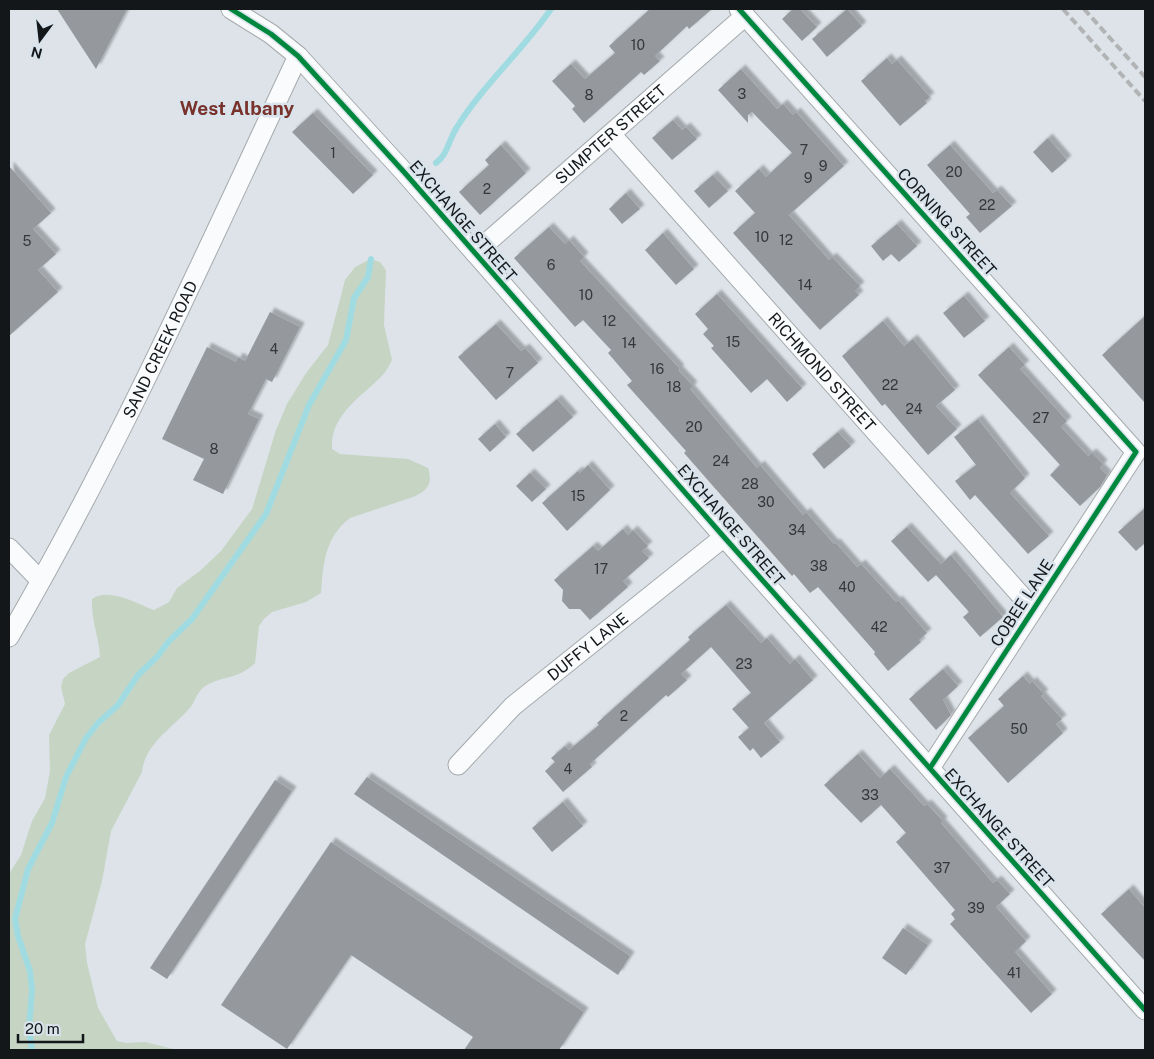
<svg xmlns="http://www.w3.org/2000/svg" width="1154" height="1059" font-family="'Public Sans',sans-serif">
  <defs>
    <filter id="shadow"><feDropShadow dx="4.5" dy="-4.5" stdDeviation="1" flood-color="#0004"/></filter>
  </defs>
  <rect width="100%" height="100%" fill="#dde3e8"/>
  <path fill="#c6d4c4" d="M371 259 380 262 386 270 384 325 392 360C389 366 386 372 381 377 361 397 330 415 332 449L340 454 408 459 428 468C433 483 428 491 413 497L350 518C325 537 323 564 321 593L306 602 272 612 264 619 259 626 255 663C238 680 219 676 204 687 196 693 195 703 189 709 171 729 145 744 142 772L111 831 102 881 85 944 87 963 98 1008 117 1041 126 1043 145 1042 177 1050H9V874L21 855 32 821 45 798 50 771 49 735 65 704 61 687 63 679 69 673 100 657C99 636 91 621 92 599 109 587 136 603 154 610L169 602 177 588 201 570 221 551 252 509 276 430 287 404 306 373 328 345 345 280 355 267Z"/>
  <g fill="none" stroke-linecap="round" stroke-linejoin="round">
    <g stroke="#a1dbe2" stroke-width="6">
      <path d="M436 163C448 154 449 139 457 127 484 84 523 50 551 9"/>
      <polyline points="32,1050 29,1028 32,990 30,971 18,936 15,919 28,869 52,823 66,777 86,738 98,723 118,705 138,675 157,657 169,641 192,619 266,514 309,405 346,340 354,298 368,277 371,259"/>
    </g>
  </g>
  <g fill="#95999d" filter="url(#shadow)">
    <polygon points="57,9 127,9 96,69"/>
    <polygon points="650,9 712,9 689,29 687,26 655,56 660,61 644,75 641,72 584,123 572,109 575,106 552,81 571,64 585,79 615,53 609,46"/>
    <polygon points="793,9 800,9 817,27 802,41 782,19"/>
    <polygon points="847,9 862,26 827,57 812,39"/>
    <polygon points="887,58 892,64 897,60 930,97 925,101 927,103 900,126 861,81"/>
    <polygon points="741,69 777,109 783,104 793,115 796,112 844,166 789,215 829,260 832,257 860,286 855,291 859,295 820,330 733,233 755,213 735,191 759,169 766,177 792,153 752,112 748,115 748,123 718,90"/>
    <polygon points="313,113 373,175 353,194 292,132"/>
    <polygon points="673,120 682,130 686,127 697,139 672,160 652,138"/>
    <polygon points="1048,138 1067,160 1052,173 1033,152"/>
    <polygon points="501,145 526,173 480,215 459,192 489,165 485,160"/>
    <polygon points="950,145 993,193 997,190 1012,206 980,233 966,217 970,214 927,165"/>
    <polygon points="9,166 51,213 33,229 56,254 38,270 58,292 9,336"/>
    <polygon points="713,175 728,191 709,208 694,191"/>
    <polygon points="626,193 640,209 622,224 609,209"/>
    <polygon points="897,224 917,246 899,262 891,254 883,261 871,246"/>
    <polygon points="549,227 565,244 569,240 584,257 580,261 680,369 678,370 693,386 690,389 757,468 760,465 803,515 806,512 834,544 836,543 857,567 861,564 896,602 898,600 927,633 919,640 921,642 888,671 874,654 875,652 818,587 810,593 794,574 792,576 684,453 686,451 627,385 632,381 608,353 611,350 583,320 575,327 514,258"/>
    <polygon points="663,233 694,269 676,285 645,250"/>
    <polygon points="717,294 802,388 787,402 767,379 751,393 711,348 714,346 703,334 708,329 695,314"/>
    <polygon points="964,296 985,321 964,338 943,313"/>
    <polygon points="270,312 300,327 272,382 266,379 248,414 259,419 223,494 193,480 204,459 162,439 207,347 236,362 238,357 245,361"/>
    <polygon points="1145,316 1145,403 1102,355"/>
    <polygon points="883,321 904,346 913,339 955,390 936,406 957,429 928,455 885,404 882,406 842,356"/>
    <polygon points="496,324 521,351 525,348 538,363 496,400 458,357"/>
    <polygon points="1009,347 1025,365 1020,369 1067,421 1061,427 1088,456 1092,453 1103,464 1100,468 1107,475 1100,487 1080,506 1050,475 1060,465 978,375"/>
    <polygon points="557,399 573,417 533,452 516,434"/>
    <polygon points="978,419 1025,478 1010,493 1049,536 1028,554 975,495 970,500 955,481 976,465 954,437"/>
    <polygon points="495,424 506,437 490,452 478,439"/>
    <polygon points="838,432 851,446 824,469 812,454"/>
    <polygon points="588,465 610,490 567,531 542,503 578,471 580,473"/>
    <polygon points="530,473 546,489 532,502 516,486"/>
    <polygon points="1145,508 1145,543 1136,551 1118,532"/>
    <polygon points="907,527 941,564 951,555 1003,617 980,637 963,617 969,612 936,575 928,582 891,541"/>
    <polygon points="623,529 628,535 633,530 648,546 642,551 649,558 623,581 628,587 590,620 580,609 569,609 562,601 563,590 554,580 593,546 598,551"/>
    <polygon points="726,605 761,643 767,638 790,664 795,659 813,680 764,723 780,742 761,758 753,748 750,751 738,737 749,728 732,709 751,693 711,647 681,674 687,680 668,697 666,695 590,764 592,767 563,792 545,771 555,762 551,758 565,746 569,750 599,725 597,723 690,640 688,637"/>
    <polygon points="943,669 958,686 943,700 951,715 936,730 909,699"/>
    <polygon points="1023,676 1030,684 1032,681 1044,694 1041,696 1062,719 1056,724 1063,733 1008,783 968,738 1004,706 998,699"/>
    <polygon points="858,754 880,778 890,769 924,806 927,804 943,821 941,823 993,883 997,880 1010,894 996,907 1026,941 1015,952 1052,994 1031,1013 950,924 955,919 951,914 955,910 896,842 906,833 881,805 861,823 824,785"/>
    <polygon points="367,777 630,956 618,975 354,794"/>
    <polygon points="275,780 292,791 167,979 150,968"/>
    <polygon points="563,802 583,826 552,852 532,828"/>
    <polygon points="331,842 584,1012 559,1050 464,1050 473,1037 351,955 287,1049 221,1005"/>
    <polygon points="1129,889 1145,908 1145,961 1101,914"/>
    <polygon points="903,928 928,945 906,975 882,958"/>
  </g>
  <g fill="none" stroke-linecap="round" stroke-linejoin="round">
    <defs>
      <g id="street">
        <polyline points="231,9 271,34 298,56 404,172 724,537 1145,1010"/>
        <polyline points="739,9 1136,452 930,768"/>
        <path id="s1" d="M611 134 1033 609"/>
        <path id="s2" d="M475 253 745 16"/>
        <polyline points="9,548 40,580"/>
        <path id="s3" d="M9 637C118 450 206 252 298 56"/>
        <path id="s4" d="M458 765 513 706 724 537"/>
      </g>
    </defs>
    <use href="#street" stroke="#a5aaad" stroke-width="21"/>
    <use href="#street" stroke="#fafbfc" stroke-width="19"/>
    <g stroke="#b2b3b5" stroke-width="4" stroke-dasharray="8 4" stroke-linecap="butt">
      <polyline points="1063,9 1145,101"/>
      <polyline points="1084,9 1145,77"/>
    </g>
    <defs>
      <g id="cycleway">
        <polyline points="231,9 271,34 298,56 404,172 724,537 1145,1010"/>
        <polyline points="739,9 1136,452 930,768"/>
      </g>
    </defs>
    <use href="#cycleway" stroke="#d9e3ec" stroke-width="8"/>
    <use href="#cycleway" stroke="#00873e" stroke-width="5"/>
  </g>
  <g text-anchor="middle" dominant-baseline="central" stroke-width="5" stroke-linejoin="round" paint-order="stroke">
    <g font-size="14" fill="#34383b">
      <text x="638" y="45">10</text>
      <text x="742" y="94">3</text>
      <text x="589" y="95">8</text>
      <text x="804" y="150">7</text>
      <text x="333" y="153">1</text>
      <text x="823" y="166">9</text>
      <text x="954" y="172">20</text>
      <text x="808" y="178">9</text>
      <text x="487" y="189">2</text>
      <text x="987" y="205">22</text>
      <text x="762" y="237">10</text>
      <text x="786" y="240">12</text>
      <text x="27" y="241">5</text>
      <text x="551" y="265">6</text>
      <text x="805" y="285">14</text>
      <text x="586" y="295">10</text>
      <text x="609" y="321">12</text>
      <text x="733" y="342">15</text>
      <text x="629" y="343">14</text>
      <text x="274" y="349">4</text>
      <text x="657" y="369">16</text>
      <text x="510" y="373">7</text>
      <text x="890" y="385">22</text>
      <text x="674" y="387">18</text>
      <text x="914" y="409">24</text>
      <text x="1041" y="418">27</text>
      <text x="694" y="427">20</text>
      <text x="214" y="449">8</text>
      <text x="721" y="461">24</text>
      <text x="750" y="484">28</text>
      <text x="578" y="496">15</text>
      <text x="766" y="502">30</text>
      <text x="797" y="530">34</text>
      <text x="819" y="566">38</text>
      <text x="601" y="569">17</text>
      <text x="847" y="587">40</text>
      <text x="879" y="627">42</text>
      <text x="744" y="664">23</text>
      <text x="624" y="716">2</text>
      <text x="1019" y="729">50</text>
      <text x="568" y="769">4</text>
      <text x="870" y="795">33</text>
      <text x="942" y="868">37</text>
      <text x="976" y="908">39</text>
      <text x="1014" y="973">41</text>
    </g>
    <g font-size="16" fill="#13171a" stroke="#d9e3ec">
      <text stroke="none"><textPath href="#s2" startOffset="180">SUMPTER STREET</textPath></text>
      <text transform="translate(463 221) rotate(49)">EXCHANGE STREET</text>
      <text transform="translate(947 222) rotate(48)">CORNING STREET</text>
      <text stroke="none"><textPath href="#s3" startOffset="325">SAND CREEK ROAD</textPath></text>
      <text stroke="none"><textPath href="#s1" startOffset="318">RICHMOND STREET</textPath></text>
      <text transform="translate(731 525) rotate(49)">EXCHANGE STREET</text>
      <text transform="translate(1022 603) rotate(-57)">COBEE LANE</text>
      <text stroke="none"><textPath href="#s4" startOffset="176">DUFFY LANE</textPath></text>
      <text transform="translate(999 828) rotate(48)">EXCHANGE STREET</text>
    </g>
    <g font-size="19" font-weight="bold" fill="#78322b" stroke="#d9e3ec">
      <text x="237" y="108">West Albany</text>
    </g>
  </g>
  <rect width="1154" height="1059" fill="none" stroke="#13171a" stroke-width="20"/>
  <g transform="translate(40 40) rotate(195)" stroke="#d9e3ec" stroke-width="4" paint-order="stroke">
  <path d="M0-4L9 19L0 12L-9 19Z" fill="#13171a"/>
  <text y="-8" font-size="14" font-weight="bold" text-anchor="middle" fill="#13171a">N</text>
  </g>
  <path d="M18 1034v8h65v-8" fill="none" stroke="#13171a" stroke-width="2.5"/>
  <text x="25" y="1034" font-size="15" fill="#13171a" stroke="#d9e3ec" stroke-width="4" paint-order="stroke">20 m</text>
</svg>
